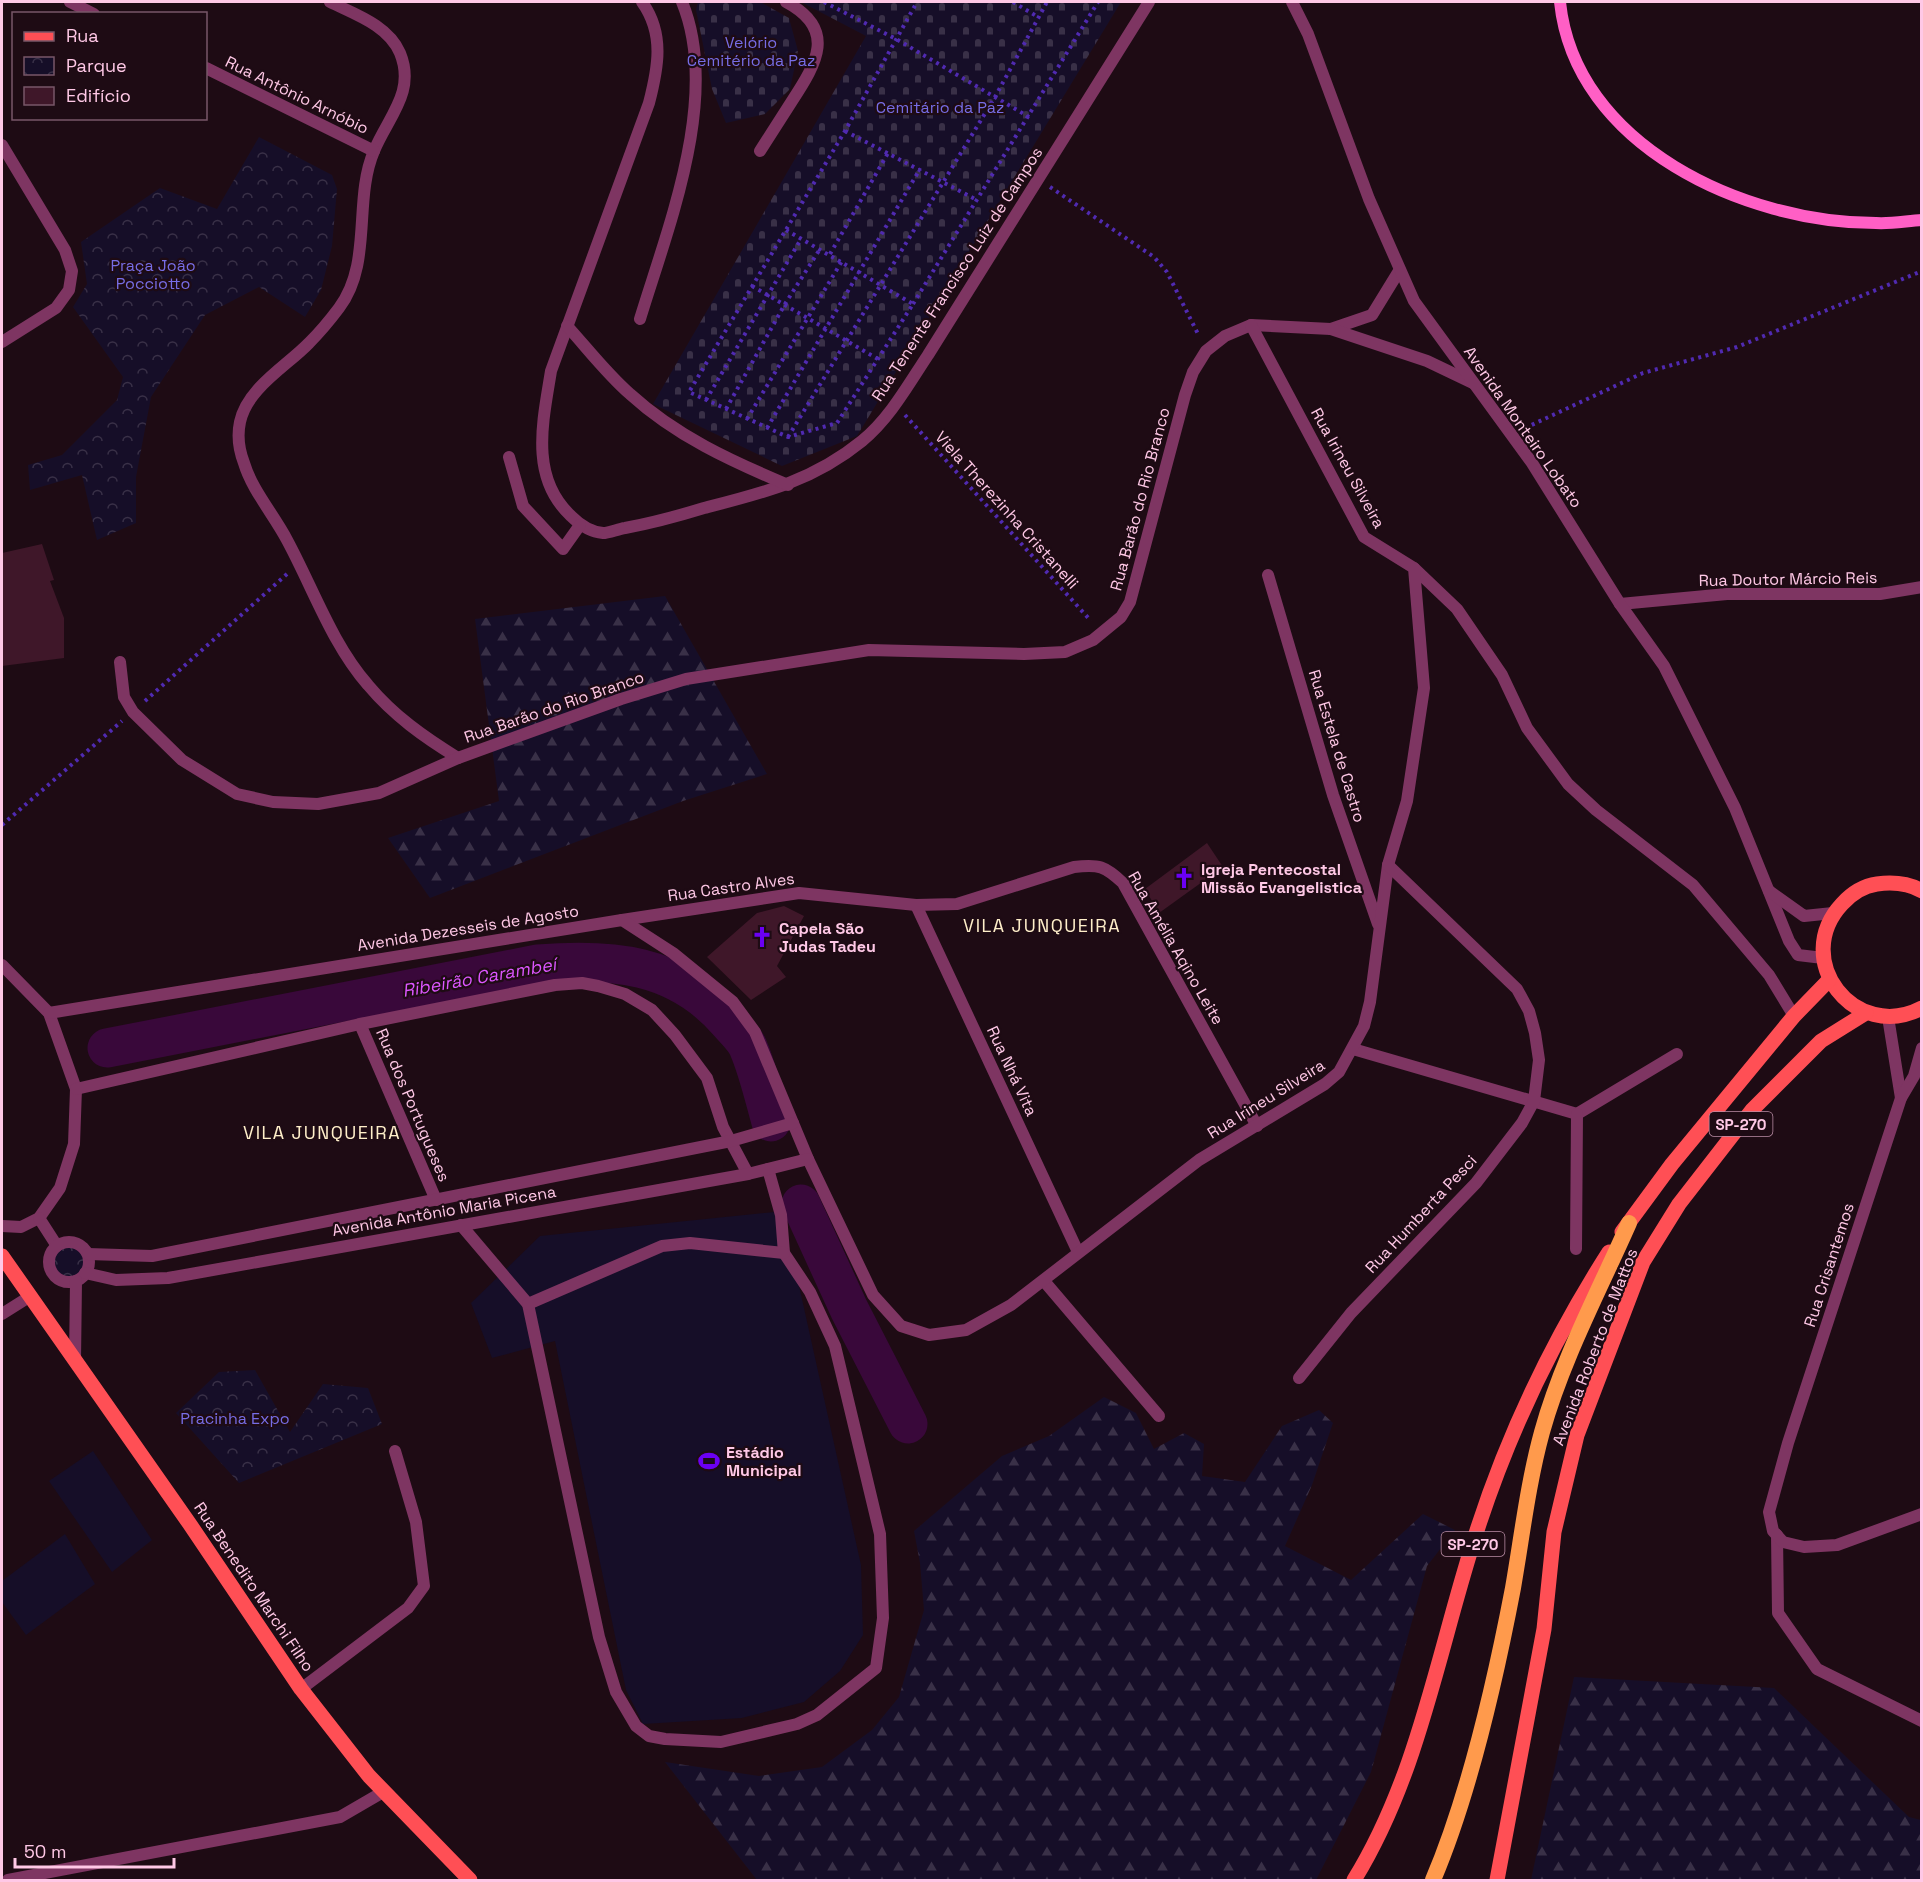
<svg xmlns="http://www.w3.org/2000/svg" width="1923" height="1882" font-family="'Space Grotesk',sans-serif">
  <defs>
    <pattern id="forest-firs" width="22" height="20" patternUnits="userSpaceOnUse" patternTransform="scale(1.5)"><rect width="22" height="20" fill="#160e28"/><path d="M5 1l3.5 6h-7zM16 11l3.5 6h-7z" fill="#393047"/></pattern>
    <pattern id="cemetery-stones" width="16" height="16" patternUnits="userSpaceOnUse" patternTransform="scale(1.5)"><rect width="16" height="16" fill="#160e28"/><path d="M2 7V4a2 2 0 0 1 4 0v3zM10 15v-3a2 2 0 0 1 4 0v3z" fill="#393047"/></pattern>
    <pattern id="park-crowns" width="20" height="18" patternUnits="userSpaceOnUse" patternTransform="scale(1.5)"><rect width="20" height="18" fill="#160e28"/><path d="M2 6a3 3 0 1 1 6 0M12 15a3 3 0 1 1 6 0" fill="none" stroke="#393047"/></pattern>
  </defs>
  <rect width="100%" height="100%" fill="#1e0b14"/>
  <g fill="#160e28">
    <polygon points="775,1212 794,1263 861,1565 863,1635 840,1671 804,1702 742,1718 643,1724 626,1690 555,1341 492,1358 471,1303 540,1236"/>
    <polygon points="93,1451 152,1540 112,1572 49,1481"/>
    <polygon points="65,1534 95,1584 26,1635 2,1602 2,1581"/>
  </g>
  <g fill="url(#forest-firs)">
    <polygon points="665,596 767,774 683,801 430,898 388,838 499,801 475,619"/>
    <polygon points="1104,1397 1136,1413 1154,1449 1184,1433 1204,1444 1202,1476 1245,1482 1282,1426 1319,1410 1333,1423 1312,1485 1285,1546 1351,1580 1423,1514 1455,1530 1427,1566 1371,1772 1316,1880 757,1880 665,1762 759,1776 822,1767 872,1730 899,1697 924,1610 920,1563 914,1531 1002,1456 1049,1436"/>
    <polygon points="1574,1677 1774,1688 1909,1817 1921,1820 1921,1880 1531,1880"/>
  </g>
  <g fill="url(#cemetery-stones)">
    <polygon points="698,2 760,2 789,18 798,51 790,89 765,114 726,123 712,89 696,10"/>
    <polygon points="801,2 1121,2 857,436 782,466 653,404 866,36"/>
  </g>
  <g fill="url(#park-crowns)">
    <polygon points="259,137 332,175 337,189 332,246 321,290 305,317 259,287 205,315 151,397 136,477 136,523 97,540 82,475 30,490 28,465 62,455 117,400 123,377 73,307 87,284 81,242 160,188 217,209"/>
    <circle cx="70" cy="1262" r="16"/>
    <polygon points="255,1370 290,1432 323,1384 368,1388 382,1424 239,1483 176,1413 219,1372"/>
  </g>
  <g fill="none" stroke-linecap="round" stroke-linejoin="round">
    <g stroke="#39083a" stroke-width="39">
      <path d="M107 1048 538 964C611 958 677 963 728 1022 734 1029 744 1038 748 1047 758 1070 764 1097 771 1122"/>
      <polyline points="801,1204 849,1309 908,1424"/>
    </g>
  </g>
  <g fill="#3f1729">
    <polygon points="42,544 54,580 50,581 64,618 64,658 2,666 2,553"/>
    <polygon points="1207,843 1223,867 1159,913 1145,889"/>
    <polygon points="784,906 804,916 777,966 786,977 751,1000 707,957 757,913"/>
  </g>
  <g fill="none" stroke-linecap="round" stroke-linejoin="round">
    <g stroke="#502ab1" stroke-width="4" stroke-dasharray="3 4.5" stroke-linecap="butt">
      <polyline points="824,2 896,39 1029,117"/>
      <polyline points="1013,2 1038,17"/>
      <polyline points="845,131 977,200"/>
      <polyline points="1050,187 1154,257 1167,272 1199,336"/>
      <polyline points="786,230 913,304 837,423 788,437 689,392 845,131 917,2"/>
      <polyline points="830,254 888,153"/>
      <polyline points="752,286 878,359"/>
      <polyline points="913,304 1098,2"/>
      <polyline points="706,400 801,239"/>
      <polyline points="726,409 785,304 820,249"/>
      <polyline points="905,415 1091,621"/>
      <polyline points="747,419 842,261"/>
      <polyline points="767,428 920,169"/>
      <polyline points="1525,428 1643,373 1737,347 1922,271"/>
      <polyline points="788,437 995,97 1047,2"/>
      <polyline points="145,701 287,574"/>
      <polyline points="2,825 122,721"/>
    </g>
    <g stroke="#7e3562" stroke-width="12">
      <path d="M760 151C771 134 781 118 792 101 817 63 837 29 786 2"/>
      <path d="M640 319C668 227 721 96 682 2"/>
      <polyline points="1353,1049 1577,1114"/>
      <polyline points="1577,1114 1677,1054"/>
      <polyline points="461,1225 528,1304 599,1637 616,1692 636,1726 649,1736 665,1739 721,1742 797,1724 817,1715 876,1668 883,1618 880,1534 835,1346 810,1292 784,1253 781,1215 768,1169"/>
      <polyline points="1576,1249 1577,1114"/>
      <polyline points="1044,1281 1159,1416"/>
      <polyline points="528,1304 662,1246 690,1243 784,1253"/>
      <polyline points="1777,1535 1778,1613 1817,1669 1922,1721"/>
      <polyline points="301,1689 408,1608 424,1586 416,1522 395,1451"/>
    </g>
    <g stroke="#7e3562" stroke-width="12">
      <polyline points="70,2 94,14"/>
      <path d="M330 2C354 14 388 25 400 53 416 92 388 117 374 151 353 200 373 263 339 308 330 320 320 332 309 343 287 366 247 388 240 422 237 436 239 450 244 463 252 490 274 515 287 540 313 588 332 644 368 685 394 716 424 737 458 758"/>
      <path d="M642 2C665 34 658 68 649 103L551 371C543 421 529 477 571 516 579 524 591 532 603 533 609 533 618 529 625 528 652 523 678 516 704 508 763 493 813 481 862 441 890 418 908 385 928 355L1149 2"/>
      <polyline points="206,68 374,151"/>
      <polyline points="2,145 65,250 72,271 69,290 56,308 2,342"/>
      <path d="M567 326C588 349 607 374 630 394 676 436 731 461 788 485"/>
      <polyline points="1331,329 1372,315 1399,271"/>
      <polyline points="509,457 523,506 563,549 580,525"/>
      <polyline points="1414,568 1457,609 1502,675 1527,728 1568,784 1596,810 1693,885 1769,975 1794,1016"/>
      <polyline points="1268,575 1333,795 1378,924"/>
      <polyline points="1620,604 1727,594 1880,594 1922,587"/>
      <polyline points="120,662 124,697 133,712 182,760 237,794 273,802 318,804 379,793 458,758 621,699 686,679 869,650 1024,654 1065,652 1093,640 1121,617 1130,602 1185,395 1193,372 1206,351 1225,336 1251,325 1331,329 1427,361 1473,383"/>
      <polyline points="916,905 1078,1252"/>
      <path d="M622 920 799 893 916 905 957 904 1074 867C1099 864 1105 866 1123 883L1257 1126"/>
      <polyline points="2,965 49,1013 76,1089 74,1144 60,1188 39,1218 21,1227 2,1226"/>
      <polyline points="49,1013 622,920 673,953 733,1002 755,1032 808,1159 873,1295 901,1326 929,1335 966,1330 1011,1305 1199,1160 1325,1084 1339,1072 1364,1026 1370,1002 1388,865 1407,801 1424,688 1414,568 1364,537 1251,325"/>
      <polyline points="1888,1017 1901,1098"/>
      <polyline points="360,1024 436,1200"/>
      <polyline points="1922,1048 1914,1076 1901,1098 1788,1443 1769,1512 1773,1531 1783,1542 1804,1547 1837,1545 1922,1514"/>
      <polyline points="76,1089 360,1024 555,985 582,983 598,986 625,994 652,1010 675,1035 707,1078 723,1127 748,1174"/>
      <polyline points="39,1218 57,1246"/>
      <circle cx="69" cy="1262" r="20"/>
      <polyline points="88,1254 152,1256 731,1141 793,1123"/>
      <polyline points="85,1273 116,1280 168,1278 748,1174 808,1159"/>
      <polyline points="2,1314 29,1297"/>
      <polyline points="75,1361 76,1281"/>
      <polyline points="1299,1378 1351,1313 1476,1183 1522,1123 1534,1101 1539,1060 1535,1033 1529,1011 1517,989 1388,865"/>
      <polyline points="8,1880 340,1817 383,1792"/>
    </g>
    <g stroke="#7e3562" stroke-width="12">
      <polyline points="1292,2 1308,34 1369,199 1414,301 1532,463 1620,604 1664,666 1735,808 1789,941 1798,955 1823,958"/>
      <polyline points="1769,891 1804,916 1833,913"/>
    </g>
    <path stroke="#ff5fc5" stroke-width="12" d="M1560 2C1575 146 1745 223 1876 223 1891 224 1906 221 1922 220"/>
    <g stroke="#ff4f55" stroke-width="15">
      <path d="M1922 891C1908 883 1892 882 1877 884 1863 886 1851 894 1842 904 1790 960 1855 1043 1922 1008"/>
      <polyline points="1622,1232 1672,1164 1794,1016 1829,980"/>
      <polyline points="2,1256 189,1523 301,1689 369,1776 470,1880"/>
      <path d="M1354 1880C1417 1778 1437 1657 1473 1543 1505 1440 1551 1343 1609 1252"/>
      <polyline points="1497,1880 1544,1629 1554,1532 1577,1435 1643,1262 1679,1204 1752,1110 1821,1041 1866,1013"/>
    </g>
    <path stroke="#ff9a4c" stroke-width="16" d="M1433 1880C1470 1793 1495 1682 1513 1588 1522 1536 1528 1483 1542 1432 1562 1360 1599 1291 1629 1223"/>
  </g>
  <defs>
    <symbol id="church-bare" viewBox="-9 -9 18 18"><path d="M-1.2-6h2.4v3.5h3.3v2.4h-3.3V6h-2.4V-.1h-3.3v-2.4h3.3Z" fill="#6b00f3" stroke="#1e0b14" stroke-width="2.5" paint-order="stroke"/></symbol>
    <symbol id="stadium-bare" viewBox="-9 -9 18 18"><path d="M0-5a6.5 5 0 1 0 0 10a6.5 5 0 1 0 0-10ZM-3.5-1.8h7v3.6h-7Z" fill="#6b00f3" stroke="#1e0b14" stroke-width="2.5" paint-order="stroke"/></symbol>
  </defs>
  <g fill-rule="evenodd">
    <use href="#church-bare" x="1169" y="863" width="30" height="30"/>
    <use href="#church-bare" x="747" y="922" width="30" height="30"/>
    <use href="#stadium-bare" x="694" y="1446" width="30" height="30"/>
  </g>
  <g text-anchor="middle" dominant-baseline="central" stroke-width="4.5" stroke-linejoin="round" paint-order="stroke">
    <g fill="#1e0b14" stroke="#bc8fa7" stroke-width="1.5">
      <rect x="1709.5" y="1112" width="63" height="24" rx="4.5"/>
      <rect x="1441.5" y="1532" width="63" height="24" rx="4.5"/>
    </g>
    <g font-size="15" font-weight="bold" fill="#ffc8e6">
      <text x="1741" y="1124">SP-270</text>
      <text x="1473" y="1544">SP-270</text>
    </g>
    <g font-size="16" fill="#776de5" stroke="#1e0b14">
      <text x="751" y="42">Velório<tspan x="751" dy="18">Cemitério da Paz</tspan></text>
      <text x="940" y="107">Cemitário da Paz</text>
      <text x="153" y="265">Praça João<tspan x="153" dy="18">Pocciotto</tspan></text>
      <text x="235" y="1418">Pracinha Expo</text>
    </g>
    <g font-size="16" fill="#ffc8e6" stroke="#1e0b14">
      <text transform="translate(297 95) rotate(26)">Rua Antônio Arnóbio</text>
      <text transform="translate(957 274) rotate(-57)">Rua Tenente Francisco Luiz de Campos</text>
      <text transform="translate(1523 427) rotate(55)">Avenida Monteiro Lobato</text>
      <text transform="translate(1348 468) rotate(61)">Rua Irineu Silveira</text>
      <text transform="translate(1140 499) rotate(-75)">Rua Barão do Rio Branco</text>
      <text transform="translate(1007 510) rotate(48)">Viela Therezinha Cristanelli</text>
      <text transform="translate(1788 579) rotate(-1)">Rua Doutor Márcio Reis</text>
      <text transform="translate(554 707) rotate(-19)">Rua Barão do Rio Branco</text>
      <text transform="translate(1337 746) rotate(73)">Rua Estela de Castro</text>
      <text transform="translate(731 887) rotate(-8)">Rua Castro Alves</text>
      <text transform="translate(468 928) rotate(-9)">Avenida Dezesseis de Agosto</text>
      <text transform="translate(1176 948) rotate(60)">Rua Amélia Aqino Leite</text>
      <text transform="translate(1012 1071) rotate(65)">Rua Nhá Vita</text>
      <text transform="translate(1266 1099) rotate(-32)">Rua Irineu Silveira</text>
      <text transform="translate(413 1105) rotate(67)">Rua dos Portugueses</text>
      <text transform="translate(444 1211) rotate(-10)">Avenida Antônio Maria Picena</text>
      <text transform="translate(1421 1214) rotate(-47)">Rua Humberta Pesci</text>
      <text transform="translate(1829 1265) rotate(-72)">Rua Crisantemos</text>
      <text transform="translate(1595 1347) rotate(-69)">Avenida Roberto de Mattos</text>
      <text transform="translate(254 1587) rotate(56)">Rua Benedito Marchi Filho</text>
    </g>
    <g font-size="16" font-weight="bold" fill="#ffc8e6" stroke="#1e0b14" text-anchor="start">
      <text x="1201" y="869">Igreja Pentecostal<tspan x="1201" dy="18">Missão Evangelistica</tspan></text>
      <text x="779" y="928">Capela São<tspan x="779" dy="18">Judas Tadeu</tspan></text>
      <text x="726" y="1452">Estádio<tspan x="726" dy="18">Municipal</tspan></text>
    </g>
    <g font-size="18" letter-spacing="1.5" fill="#ffefca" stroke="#1e0b14">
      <text x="1042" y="925">VILA JUNQUEIRA</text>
      <text x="322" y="1132">VILA JUNQUEIRA</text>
    </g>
    <g font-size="18" font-style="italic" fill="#dd56ff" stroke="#1e0b14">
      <text transform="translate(479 977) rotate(-10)">Ribeirão Carambeí</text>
    </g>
  </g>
  <rect width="1923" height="1882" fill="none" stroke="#ffc8e6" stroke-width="6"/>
  <rect x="12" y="12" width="195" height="108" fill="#1e0b14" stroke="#785768" stroke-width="1.5"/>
  <rect x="24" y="32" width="30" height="9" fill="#ff4f55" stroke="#785768" stroke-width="1.5"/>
  <text x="66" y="42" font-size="18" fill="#ffc8e6">Rua</text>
  <rect x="24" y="57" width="30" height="18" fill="url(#park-crowns)" stroke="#785768" stroke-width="1.5"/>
  <text x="66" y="72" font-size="18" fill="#ffc8e6">Parque</text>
  <rect x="24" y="87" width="30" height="18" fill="#3f1729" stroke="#785768" stroke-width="1.5"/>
  <text x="66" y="102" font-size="18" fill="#ffc8e6">Edifício</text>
  <path d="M15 1858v9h159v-9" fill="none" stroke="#ffc8e6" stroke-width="3"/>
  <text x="24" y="1858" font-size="18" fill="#ffc8e6" stroke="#1e0b14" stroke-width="4.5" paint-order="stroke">50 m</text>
</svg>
